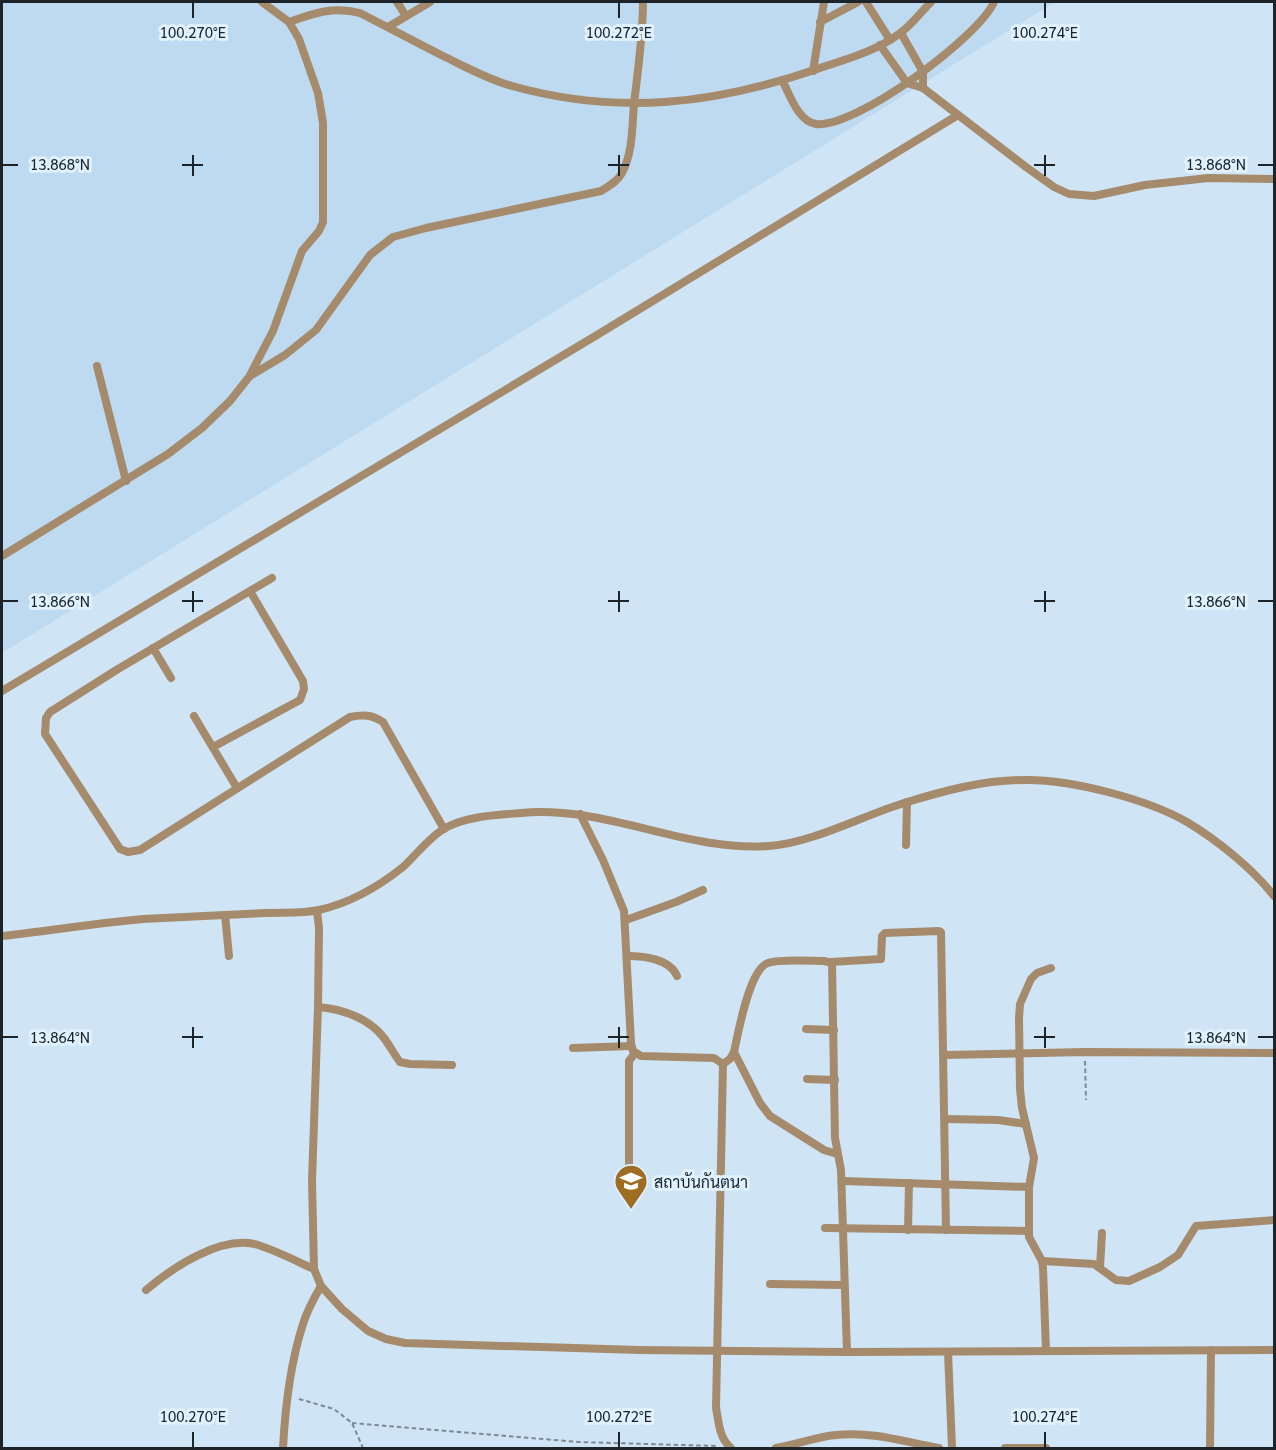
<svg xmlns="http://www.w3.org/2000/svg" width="1276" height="1450" font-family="Georgia,Sarabun,serif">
  <rect width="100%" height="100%" fill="#cfe5f6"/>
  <polygon fill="#bedaf0" points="2,2 1055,2 2,653"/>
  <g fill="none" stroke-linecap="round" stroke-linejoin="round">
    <g stroke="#7b8a96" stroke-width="2" stroke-dasharray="4.5 3" stroke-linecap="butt">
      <polyline points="1085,1061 1086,1100"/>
      <polyline points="299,1399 334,1409 352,1423 363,1448"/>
      <polyline points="352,1423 578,1442 717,1446"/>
    </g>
    <g stroke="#a58b6c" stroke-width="8">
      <polyline points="397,2 406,16"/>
      <polyline points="866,2 890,40"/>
      <path d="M289 22C314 13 334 6 360 13 387 27 414 41 441 55 464 66 487 79 512 86 620 116 716 104 820 68 847 59 876 51 899 34 911 26 921 12 931 2"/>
      <polyline points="820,22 858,2"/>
      <polyline points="388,27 430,2"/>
      <polyline points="901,33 923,72 923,88"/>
      <polyline points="880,45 907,83 923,88 1026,167 1054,187 1069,194 1094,196 1145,185 1208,178 1274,179"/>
      <polyline points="813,71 824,2"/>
      <path d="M783 82C790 95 798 121 816 124 855 129 979 37 994 2"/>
      <polyline points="97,366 126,481"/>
      <path d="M250 376 285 355 316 330 370 255 393 237 426 228 601 191C609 186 618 181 622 173 633 152 632 127 634 104 638 69 643 36 643 2"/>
      <polyline points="2,556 168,454 202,428 230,401 249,377 273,331 302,251 319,231 323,222 323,123 318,93 299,39 289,22 262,2"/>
      <path d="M272 578 118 669 50 712 46 718 45 734 120 849 128 852 140 850 350 717C364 714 372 715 383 722L444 829"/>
      <polyline points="153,648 171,678"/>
      <polyline points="2,691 597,335 958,115"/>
      <polyline points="194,716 237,788"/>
      <polyline points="213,747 300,700 304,689 303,681 250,591"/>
      <path d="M580 814 603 860 624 911 631 1043 633 1051 641 1056 714 1058 723 1064 716 1408C719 1423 719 1438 731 1448"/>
      <polyline points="906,845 907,802"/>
      <polyline points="317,911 319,928 318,1007 312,1181 314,1269 321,1286 342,1309 368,1331 386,1339 405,1343 640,1350 847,1352 1274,1350"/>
      <polyline points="225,915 229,956"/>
      <polyline points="626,920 676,902 703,890"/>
      <path d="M2 936C49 931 96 923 143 919 184 917 224 915 265 913 282 912 302 914 319 910 350 903 378 887 403 867 416 855 427 840 442 830 464 816 497 815 521 813 606 805 685 852 769 846 812 843 862 816 904 803 943 791 983 780 1024 780 1070 779 1147 799 1187 822 1217 840 1252 868 1274 896"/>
      <path d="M628 956C644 956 670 959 677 976"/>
      <polyline points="831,962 881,959 882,936 885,933 939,931 941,932 946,1230"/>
      <path d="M318 1007C342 1009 369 1018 384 1038 390 1046 394 1054 400 1062L410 1064 452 1065"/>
      <polyline points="806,1029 834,1030"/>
      <polyline points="573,1048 631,1046"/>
      <polyline points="734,1052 760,1103 770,1116 824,1150 837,1154"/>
      <polyline points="945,1055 1085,1052 1274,1053"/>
      <path d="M723 1064 730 1059 734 1052C738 1034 749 969 768 963 780 959 811 961 824 961L832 963 835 1138 841 1170 847 1352"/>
      <polyline points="807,1079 835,1080"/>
      <polyline points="945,1119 998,1120 1026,1124"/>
      <polyline points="629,1175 629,1061 635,1053"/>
      <polyline points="842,1181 1029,1187"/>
      <polyline points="825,1228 1029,1231"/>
      <polyline points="908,1230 909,1183"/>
      <polyline points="1042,1261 1094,1264 1116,1280 1129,1281 1160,1267 1178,1255 1196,1226 1274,1220"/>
      <polyline points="1100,1267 1102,1233"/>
      <polyline points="770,1284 844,1285"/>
      <path d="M146 1290C172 1268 222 1234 258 1245 277 1251 296 1261 314 1269"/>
      <polyline points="1046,1351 1043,1268 1042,1261 1029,1237 1029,1187 1034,1158 1022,1108 1020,1089 1019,1018 1020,1004 1031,979 1037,973 1051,968"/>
      <polyline points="948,1352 952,1448"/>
      <path d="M283 1448C285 1410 291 1361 303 1324 307 1311 314 1298 321 1286"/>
      <path d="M776 1448C796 1445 815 1437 836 1435 871 1431 905 1442 939 1448"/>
      <polyline points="1005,1448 1046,1448"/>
      <polyline points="1210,1448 1211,1350"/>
    </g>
  </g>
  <path fill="none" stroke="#1c242a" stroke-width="2" d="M193 3V18M619 3V18M1045 3V18M193 155V176M619 155V176M1045 155V176M3 165H18M182 165H203M608 165H629M1034 165H1055M1258 165H1273M193 591V612M619 591V612M1045 591V612M3 601H18M182 601H203M608 601H629M1034 601H1055M1258 601H1273M193 1027V1048M619 1027V1048M1045 1027V1048M3 1037H18M182 1037H203M608 1037H629M1034 1037H1055M1258 1037H1273M193 1432V1447M619 1432V1447M1045 1432V1447"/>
  <defs>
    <symbol id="university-pin" viewBox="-11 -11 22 30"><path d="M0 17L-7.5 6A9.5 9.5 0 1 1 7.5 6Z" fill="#9f6d22" stroke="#e0f1ff"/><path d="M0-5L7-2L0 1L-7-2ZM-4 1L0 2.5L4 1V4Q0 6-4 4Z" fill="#fff"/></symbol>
  </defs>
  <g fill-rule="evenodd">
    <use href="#university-pin" x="612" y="1162" width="38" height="52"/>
  </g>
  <g text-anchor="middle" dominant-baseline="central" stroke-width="6" stroke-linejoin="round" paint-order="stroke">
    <g font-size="16" fill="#1c242a" stroke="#e0f1ff" text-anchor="start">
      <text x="654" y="1181">สถาบันกันตนา</text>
    </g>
  </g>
  <g font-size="15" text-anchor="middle" fill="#1c242a" stroke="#e0f1ff" stroke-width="6" stroke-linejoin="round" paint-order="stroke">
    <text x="193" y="38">100.270°E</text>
    <text x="619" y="38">100.272°E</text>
    <text x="1045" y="38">100.274°E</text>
    <text x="60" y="170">13.868°N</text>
    <text x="1216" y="170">13.868°N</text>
    <text x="60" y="607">13.866°N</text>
    <text x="1216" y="607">13.866°N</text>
    <text x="60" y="1043">13.864°N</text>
    <text x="1216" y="1043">13.864°N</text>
    <text x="193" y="1422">100.270°E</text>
    <text x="619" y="1422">100.272°E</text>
    <text x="1045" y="1422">100.274°E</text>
  </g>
  <rect width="1276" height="1450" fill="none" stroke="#1c242a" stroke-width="6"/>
</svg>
